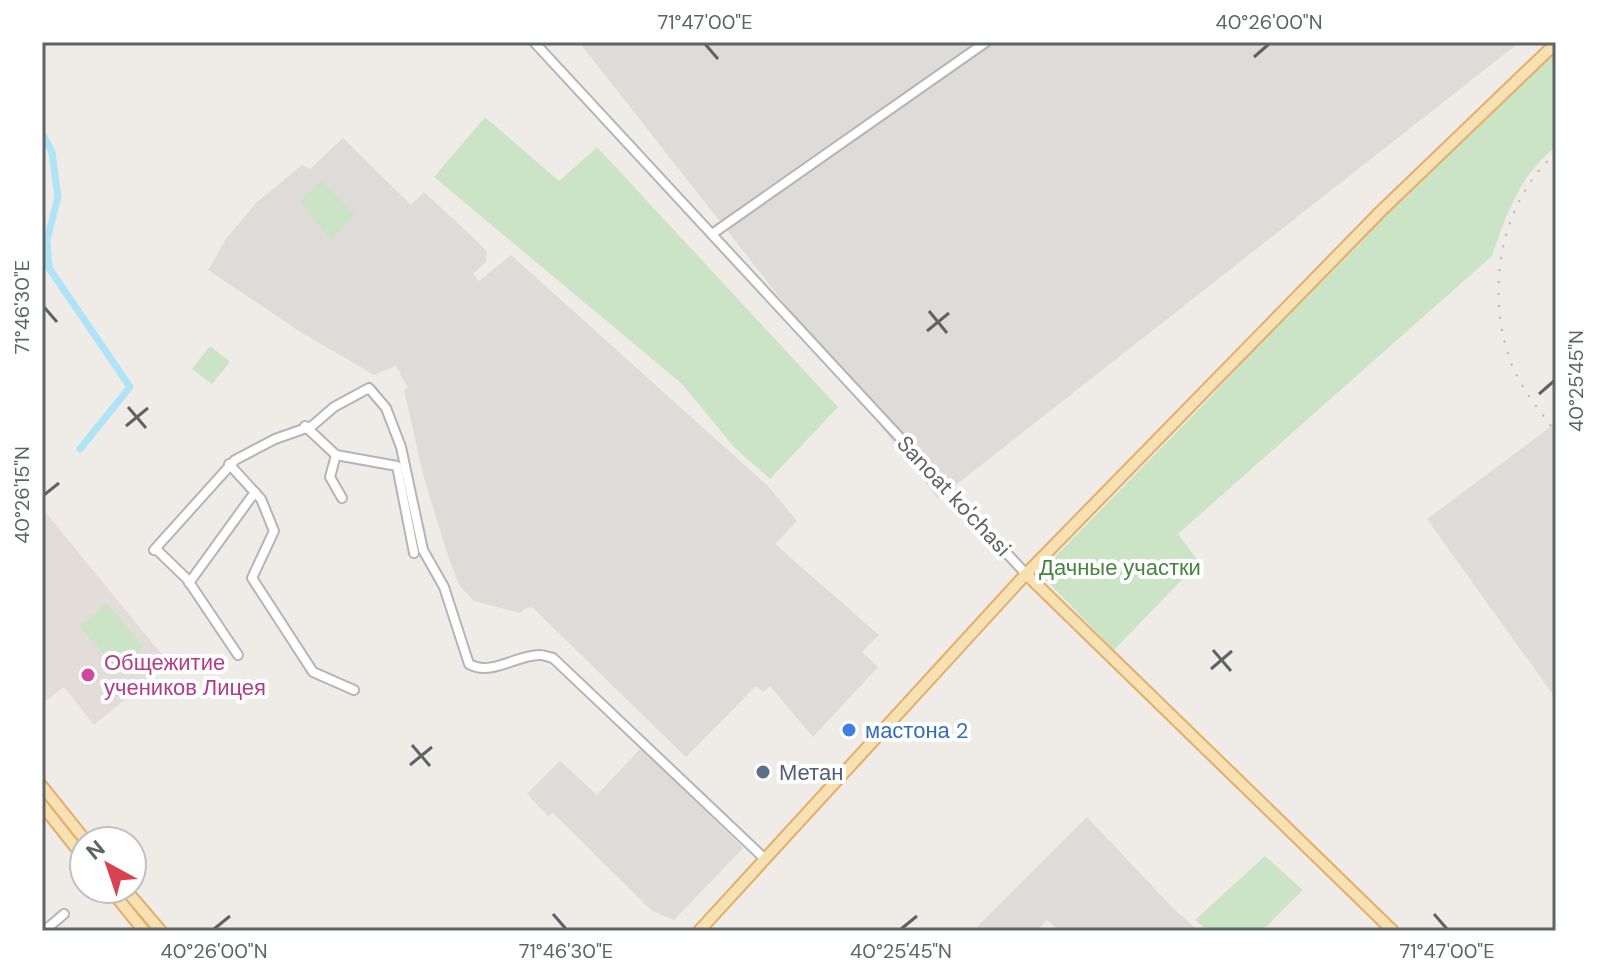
<svg xmlns="http://www.w3.org/2000/svg" width="1598" height="973" font-family="'DM Sans',sans-serif">
  <rect width="100%" height="100%" fill="#efece7"/>
  <g fill="#dedbd9">
    <polygon points="579,42 1520,42 938,499"/>
    <polygon points="343,138 411,205 424,192 478,242 487,252 486,262 473,274 479,281 511,255 768,486 797,521 775,544 879,635 862,652 878,667 813,737 770,686 763,692 756,686 686,757 532,607 526,608 520,613 474,601 459,585 448,556 424,478 404,390 408,388 396,366 374,375 299,331 208,270 226,239 257,202 302,165 310,169"/>
    <polygon points="1556,423 1556,699 1427,519"/>
    <polygon points="641,748 743,848 674,920 652,911 553,813 548,816 527,794 560,761 597,795"/>
    <polygon points="1087,817 1174,909 1199,931 1060,931 1047,920 1036,931 973,931"/>
  </g>
  <polygon fill="#e2ddd8" points="42,508 169,663 94,725 64,687 42,704"/>
  <g fill="#cbe4c6">
    <path d="M1556 48V147C1520 174 1506 215 1492 256L1178 534 1199 562 1114 650 1039 573 1203 405 1429 163Z"/>
    <polygon points="485,117 559,181 597,147 838,407 770,479 734,447 682,384 434,177"/>
    <polygon points="322,181 354,214 331,240 300,202"/>
    <polygon points="210,346 230,362 212,384 192,369"/>
    <polygon points="107,603 144,647 117,670 80,626"/>
    <polygon points="1265,856 1303,890 1262,931 1208,931 1195,920"/>
  </g>
  <g fill="none" stroke-linecap="round" stroke-linejoin="round">
    <polyline stroke="#afe4f7" stroke-width="7" points="42,133 52,152 58,197 47,240 49,268 130,387 80,449"/>
    <defs>
      <g id="minor">
        <polyline points="534,42 1026,574"/>
        <polyline points="712,234 986,42"/>
        <polyline points="305,426 336,455 397,466 414,553"/>
        <polyline points="336,455 330,477 342,498"/>
        <polyline points="229,464 261,499 274,531 252,578 313,672 354,690"/>
        <path d="M154 550 235 460 275 439 312 426 334 407 369 388 386 408 401 447 423 550 444 587 469 664C491 677 518 654 540 655 544 655 548 657 553 658L765 859"/>
        <polyline points="157,550 187,579 238,655"/>
        <polyline points="189,583 255,492"/>
        <polyline points="44,931 64,914"/>
      </g>
      <g id="major">
        <polyline points="1026,574 1393,931"/>
        <polyline points="42,786 86,841"/>
        <polyline points="42,805 84,858"/>
        <polyline points="110,889 144,931"/>
        <polyline points="125,889 161,931"/>
        <polyline points="699,931 1026,574 1381,211 1556,43"/>
      </g>
    </defs>
    <use href="#minor" stroke="#b2b5b7" stroke-width="12"/>
    <use href="#major" stroke="#e4ad6b" stroke-width="14"/>
    <use href="#minor" stroke="#fff" stroke-width="8"/>
    <use href="#major" stroke="#f7e1b3" stroke-width="10"/>
    <path stroke="#b4b5b5" stroke-width="2" stroke-dasharray="2 10" stroke-linecap="butt" d="M1556 153C1498 204 1485 296 1512 365 1522 390 1541 412 1556 433"/>
  </g>
  <path fill="none" stroke="#5e6365" stroke-width="3" d="M705 44 718 59M1254 57 1269 44M44 307 57 322M929 311 947 333M927 331 949 313M1539 394 1554 381M128 407 146 428M126 426 148 408M44 495 59 483M1213 650 1231 671M1211 669 1232 651M412 745 430 766M410 765 432 747M553 914 566 929M1434 914 1447 929M214 929 230 916M901 929 917 916"/>
  <circle fill="#d1479c" stroke="#fff" stroke-width="3" cx="88" cy="675" r="8"/>
  <circle fill="#3f7fe0" stroke="#fff" stroke-width="3" cx="849" cy="730" r="8"/>
  <circle fill="#5c6f8a" stroke="#fff" stroke-width="3" cx="763" cy="772" r="8"/>
  <g text-anchor="middle" dominant-baseline="central" stroke-width="8" stroke-linejoin="round" paint-order="stroke">
    <g font-size="22" fill="#5e6365" stroke="#fff">
      <text transform="translate(954 496) rotate(47)">Sanoat ko'chasi</text>
    </g>
    <g font-size="22" fill="#47843f" stroke="#fff">
      <text x="1120" y="567">Дачные участки</text>
    </g>
    <g font-size="22" fill="#b23c85" stroke="#fff" text-anchor="start">
      <text x="104" y="662">Общежитие<tspan x="104" dy="25">учеников Лицея</tspan></text>
    </g>
    <g font-size="22" fill="#366cbe" stroke="#fff" text-anchor="start">
      <text x="865" y="730">мастона 2</text>
    </g>
    <g font-size="22" fill="#4e5e75" stroke="#fff" text-anchor="start">
      <text x="779" y="772">Метан</text>
    </g>
  </g>
  <rect width="1598" height="973" fill="none" stroke="#ffffff" stroke-width="88"/>
  <g transform="translate(108 865) rotate(320)"><circle r="38" fill="#ffffff" stroke="#bfc1c1" stroke-width="2"/>
  <path d="M0-6L14 30L0 20L-14 30Z" fill="#d94351"/>
  <text y="-12" font-size="22" font-weight="bold" text-anchor="middle" fill="#5e6365">N</text>
  </g>
  <rect x="44" y="44" width="1510" height="885" fill="none" stroke="#5e6365" stroke-width="3"/>
  <g font-size="20" text-anchor="middle" fill="#5e6365">
    <text x="705" y="29">71°47'00"E</text>
    <text x="1269" y="29">40°26'00"N</text>
    <text transform="translate(22 307) rotate(-90)" y="7">71°46'30"E</text>
    <text transform="translate(1576 381) rotate(-90)" y="7">40°25'45"N</text>
    <text transform="translate(22 495) rotate(-90)" y="7">40°26'15"N</text>
    <text x="214" y="958">40°26'00"N</text>
    <text x="566" y="958">71°46'30"E</text>
    <text x="901" y="958">40°25'45"N</text>
    <text x="1447" y="958">71°47'00"E</text>
  </g>
</svg>
